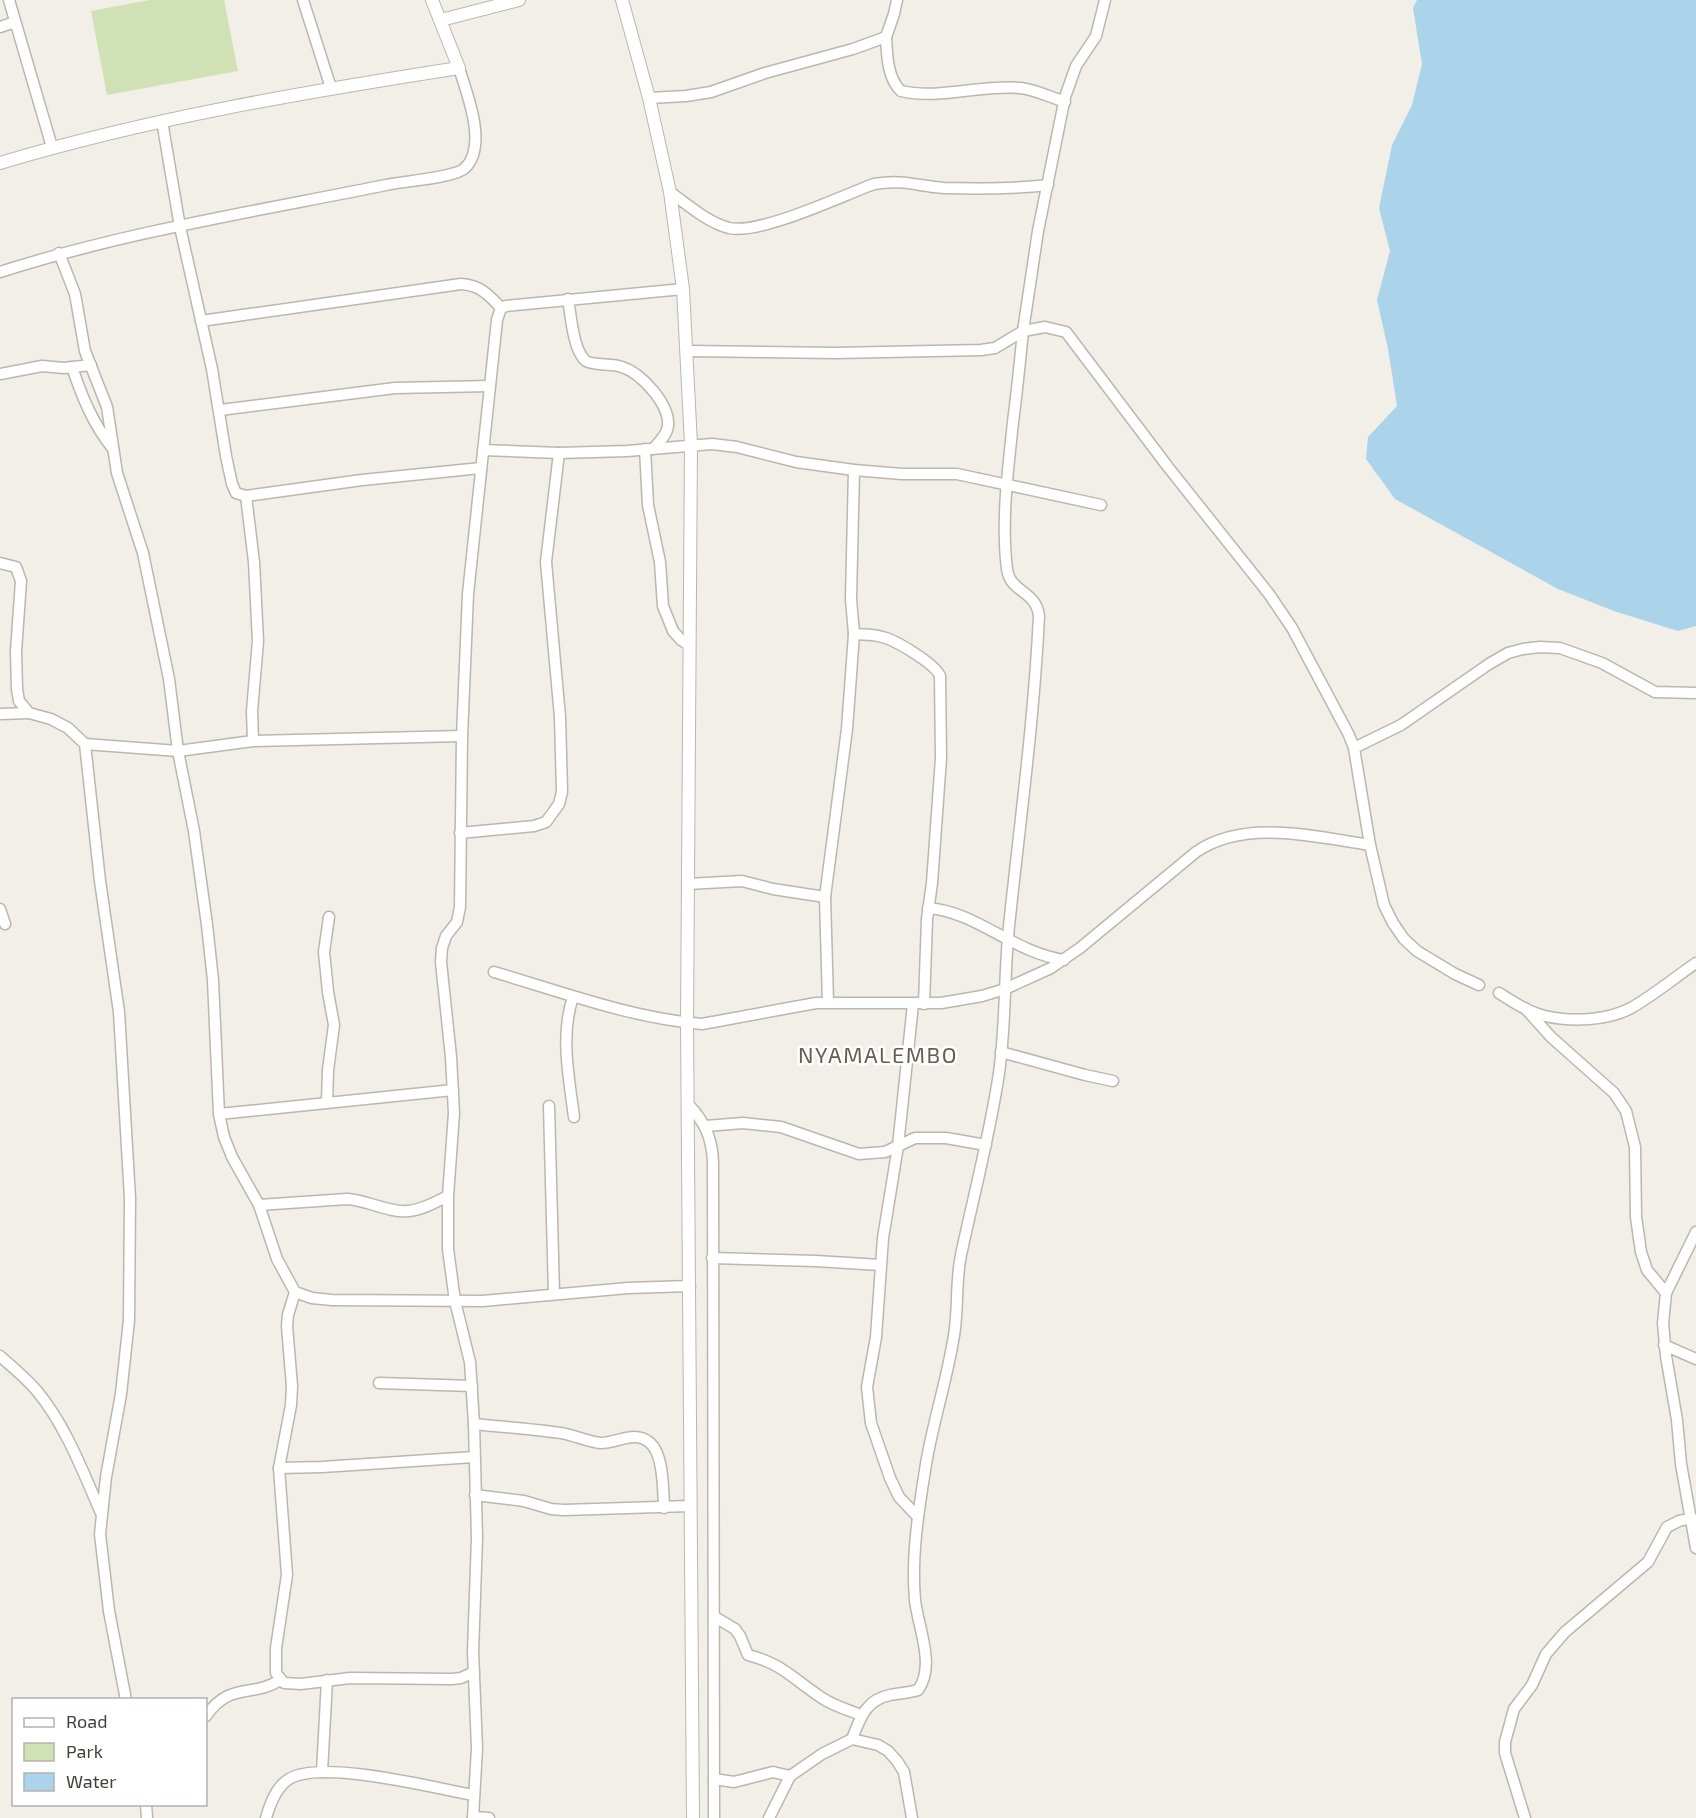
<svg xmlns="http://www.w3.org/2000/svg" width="1696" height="1818" font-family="'Exo 2',sans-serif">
  <rect width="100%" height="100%" fill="#f2efe8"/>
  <polygon fill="#d0e2b5" points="149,0 224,0 238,71 107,95 91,11"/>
  <polygon fill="#abd3e9" points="1417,0 1696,0 1696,626 1678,631 1614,611 1558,589 1395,499 1366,459 1368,437 1397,406 1388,349 1377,300 1390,251 1379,208 1392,145 1412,105 1422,64 1413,8"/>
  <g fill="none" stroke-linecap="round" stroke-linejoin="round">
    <defs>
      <g id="minor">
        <polyline points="9,0 52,147"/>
        <polyline points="303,0 331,88"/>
        <polyline points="0,27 15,22"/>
        <path d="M886 37C887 54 887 78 901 91 941 100 981 84 1021 88 1036 90 1050 97 1065 102"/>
        <polyline points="649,98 686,96 711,92 765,73 853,49 886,37 894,14 897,0"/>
        <polyline points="162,121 180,227 212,369 226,456 232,484 236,493 246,496 362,480 481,468"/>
        <path d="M670 192C688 205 707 222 729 228 760 235 841 196 874 184 903 179 917 186 944 188 979 189 1013 189 1048 185"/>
        <polyline points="59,253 75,294 85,351 107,407 117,473 143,553 169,679 178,751 194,831 207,925 213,980 219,1114 224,1137 232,1157 259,1205 277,1259 295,1292 312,1298 332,1300 483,1301 628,1288 690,1286"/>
        <path d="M0 272C125 232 257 211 386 185 403 181 455 178 465 168 488 146 467 94 459 68"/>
        <path d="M568 299C571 315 573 351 586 361 593 366 612 363 622 367 641 373 670 404 668 426 667 435 659 442 653 449"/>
        <path d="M201 321 461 284C480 285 489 295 501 308"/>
        <polyline points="688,351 836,353 981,350 995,348 1023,331 1038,231 1065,97 1076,66 1096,36 1105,0"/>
        <path d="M72 367C82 397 93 424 113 449"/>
        <polyline points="0,374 42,366 64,368 91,365"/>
        <polyline points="220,410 395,388 490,386"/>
        <polyline points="645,449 648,505 660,562 663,606 673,631 681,640 689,645"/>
        <polyline points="483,450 559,453 627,451 712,444 737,447 796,462 854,470 902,474 957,474 1101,505"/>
        <polyline points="246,496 254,562 258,641 252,711 253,741"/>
        <polyline points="0,563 16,567 21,581 16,651 17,689 19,701 29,713 51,719 68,728 85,744 100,881 119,1012 130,1198 129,1320 121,1394 106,1477 100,1534 109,1611 126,1700"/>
        <path d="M854 634C863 635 873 634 882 637 896 640 935 664 940 676L941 758 932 883 927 919 924 1004"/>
        <polyline points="0,714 29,713"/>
        <polyline points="85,744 178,751 253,741 462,736"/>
        <polyline points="1354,748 1401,725 1489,664 1508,653 1523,649 1540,647 1560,648 1602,663 1655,692 1696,693"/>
        <polyline points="460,833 534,826 546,822 559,804 562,792 560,717 546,562 559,453"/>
        <polyline points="688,884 742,881 773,889 825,897"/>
        <path d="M928 908C978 912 1012 952 1064 960"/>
        <polyline points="0,909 5,924"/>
        <path d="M494 972C562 992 631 1018 702 1024L816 1003H941L982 996 1005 989 1051 968 1080 948 1196 852C1245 818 1316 837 1370 845"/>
        <path d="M1499 993C1513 1002 1528 1012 1545 1016 1571 1022 1607 1021 1631 1008 1654 995 1674 978 1696 963"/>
        <path d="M573 997C560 1035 569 1078 574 1117"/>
        <polyline points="828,1002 825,897 847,729 854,634 851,599 854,470"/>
        <polyline points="913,1004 898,1146 883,1238 876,1337 867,1387 871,1423 890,1478 899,1497 918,1517"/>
        <polyline points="1525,1008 1551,1037 1614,1093 1626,1111 1635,1147 1636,1217 1641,1252 1647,1270 1666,1293"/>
        <polyline points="1001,1052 1085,1075 1113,1081"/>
        <polyline points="327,1102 328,1070 334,1025 328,992 324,952 329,917"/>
        <path d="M688 1104C705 1122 712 1138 713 1162L714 1818"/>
        <polyline points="549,1106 554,1294"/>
        <polyline points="219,1114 453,1090"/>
        <polyline points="706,1126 743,1123 781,1127 859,1154 885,1152 915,1138 946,1138 986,1145"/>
        <path d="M259 1205 347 1199C367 1200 389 1213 408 1211 422 1210 436 1202 448 1196"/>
        <polyline points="1696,1232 1666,1293 1663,1323 1666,1356 1677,1420 1681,1464 1696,1548"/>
        <polyline points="712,1258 816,1261 880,1265"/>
        <polyline points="295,1292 288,1315 287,1326 292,1386 291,1405 279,1468 287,1575 276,1648 276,1673 284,1683 301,1684 350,1678 452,1679 461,1678 474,1672"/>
        <polyline points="1664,1345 1696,1359"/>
        <path d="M0 1356C12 1367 26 1378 37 1391 66 1426 83 1472 101 1513"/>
        <polyline points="379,1383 472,1386"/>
        <path d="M474 1424C503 1427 532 1429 561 1433 574 1435 588 1442 601 1443 617 1443 635 1430 649 1442 664 1453 663 1491 664 1508"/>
        <polyline points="279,1468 322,1467 474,1457"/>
        <polyline points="475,1495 524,1501 551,1509 564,1510 690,1506"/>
        <path d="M715 1617 735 1629 740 1636 748 1655C783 1664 793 1679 822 1698 834 1706 848 1710 861 1715"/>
        <path d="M206 1716C230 1681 253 1698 280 1680"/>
        <path d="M852 1739C860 1719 865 1700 890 1695 899 1693 909 1693 918 1690 936 1665 918 1628 915 1600 911 1555 919 1508 926 1464 933 1422 946 1383 953 1341 959 1313 955 1283 961 1255 974 1194 990 1134 999 1073 1006 1024 1004 974 1009 926 1020 822 1034 720 1039 616 1036 590 1010 593 1007 569 1001 520 1008 471 1013 422 1017 392 1020 361 1023 331L1045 327 1066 332 1168 467 1269 594 1292 628 1349 735 1354 748 1370 845 1384 905 1393 923 1404 939 1417 951 1455 974 1479 985"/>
        <polyline points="322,1772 327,1680"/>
        <polyline points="714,1779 734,1782 773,1772 790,1776"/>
        <polyline points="146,1804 147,1818"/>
        <polyline points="473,1817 489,1818"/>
        <path d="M266 1818C270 1804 276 1787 289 1779 322 1759 434 1788 474 1795"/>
        <polyline points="473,1818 477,1748 473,1652 477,1538 474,1424 470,1362 455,1301 448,1249 448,1196 454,1113 451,1057 441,962 442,948 446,936 457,922 460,907 462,736 468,594 497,320 501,308 506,306 683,289"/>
        <polyline points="769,1818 790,1776 822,1754 852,1739 878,1745 888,1751 897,1761 904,1772 912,1818"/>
        <polyline points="1525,1818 1505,1753 1505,1742 1514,1709 1532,1685 1546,1654 1565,1632 1648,1562 1667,1527 1679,1521 1692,1518"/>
      </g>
      <g id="tertiary">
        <polyline points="622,0 649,98 670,192 683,289 691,444 687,1023 693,1818"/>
        <polyline points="441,20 519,0"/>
        <path d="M0 163C150 118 305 92 459 68L432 0"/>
      </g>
    </defs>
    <use href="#minor" stroke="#bdb6ac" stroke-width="13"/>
    <use href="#tertiary" stroke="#bdb6ac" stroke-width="14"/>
    <use href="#minor" stroke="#fff" stroke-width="10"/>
    <use href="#tertiary" stroke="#fff" stroke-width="12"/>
  </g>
  <g text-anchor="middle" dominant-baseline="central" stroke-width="5" stroke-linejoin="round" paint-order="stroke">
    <g font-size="22" letter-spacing="1.5" fill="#675c50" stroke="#fff">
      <text x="878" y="1054">NYAMALEMBO</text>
    </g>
  </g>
  <rect x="12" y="1698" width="195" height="108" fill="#ffffff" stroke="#b5b2af" stroke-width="1.5"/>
  <rect x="24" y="1718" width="30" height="9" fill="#ffffff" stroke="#b5b2af" stroke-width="1.5"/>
  <text x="66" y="1728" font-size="18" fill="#453f38">Road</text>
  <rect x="24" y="1743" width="30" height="18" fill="#d0e2b5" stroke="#b5b2af" stroke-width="1.5"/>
  <text x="66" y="1758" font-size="18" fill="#453f38">Park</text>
  <rect x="24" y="1773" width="30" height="18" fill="#abd3e9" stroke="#b5b2af" stroke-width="1.5"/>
  <text x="66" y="1788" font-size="18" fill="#453f38">Water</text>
</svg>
